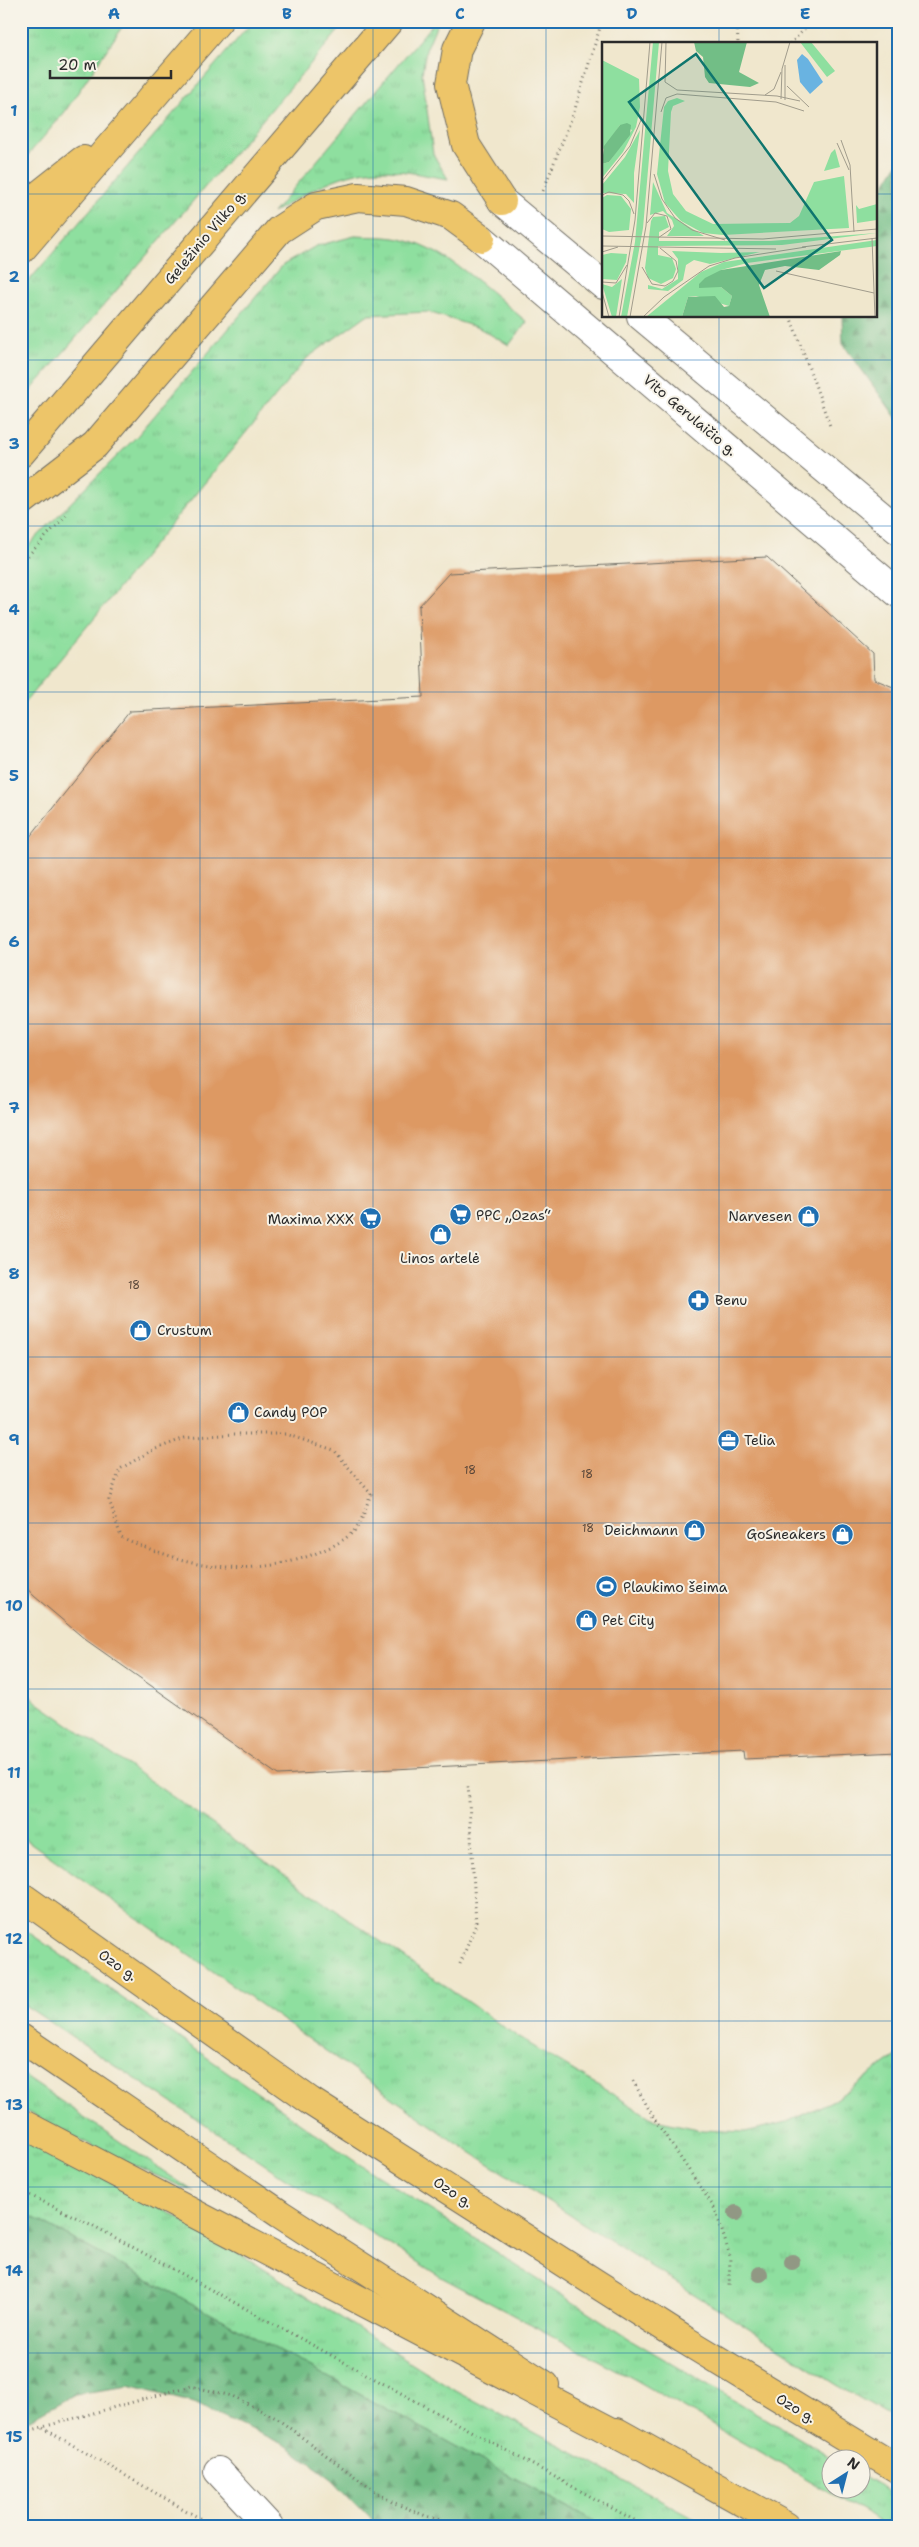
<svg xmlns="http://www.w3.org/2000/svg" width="919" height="2547" font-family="'Shantell Sans',sans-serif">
  <defs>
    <pattern id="grass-tufts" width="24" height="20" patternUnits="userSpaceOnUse" patternTransform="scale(1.25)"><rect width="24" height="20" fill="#8edf9f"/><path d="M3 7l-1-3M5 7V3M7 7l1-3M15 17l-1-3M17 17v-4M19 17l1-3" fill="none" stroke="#7bc089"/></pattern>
    <pattern id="forest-firs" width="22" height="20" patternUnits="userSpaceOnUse" patternTransform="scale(1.25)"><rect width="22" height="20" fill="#72be86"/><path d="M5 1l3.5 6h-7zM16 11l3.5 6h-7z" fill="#5e9b6e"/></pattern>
  </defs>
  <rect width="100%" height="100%" fill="#f7f3e8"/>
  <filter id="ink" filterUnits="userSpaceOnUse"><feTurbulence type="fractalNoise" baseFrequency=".02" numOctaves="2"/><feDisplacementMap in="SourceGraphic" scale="10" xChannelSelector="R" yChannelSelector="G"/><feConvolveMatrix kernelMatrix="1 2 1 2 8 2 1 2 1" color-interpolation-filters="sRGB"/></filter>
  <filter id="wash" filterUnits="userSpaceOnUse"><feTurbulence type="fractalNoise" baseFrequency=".0096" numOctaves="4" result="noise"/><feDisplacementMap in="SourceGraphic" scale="20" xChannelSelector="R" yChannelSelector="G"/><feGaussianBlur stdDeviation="1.12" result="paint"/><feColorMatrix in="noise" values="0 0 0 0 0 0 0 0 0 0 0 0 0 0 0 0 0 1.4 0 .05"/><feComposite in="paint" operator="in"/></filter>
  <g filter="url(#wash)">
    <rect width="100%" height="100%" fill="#f0e7cd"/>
    <g fill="url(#grass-tufts)" stroke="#5c8565">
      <polygon points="21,21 126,21 64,113 21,163"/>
      <polygon points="253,21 347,21 21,402 21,290"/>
      <path d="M435 21H438L426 50 422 73 433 154 448 179C428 176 407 171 387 170 345 168 307 192 273 213Z"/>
      <path d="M355 236C368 237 381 236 394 238 442 244 490 292 527 322L509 345 479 328 428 312 367 315 307 358 21 707V553L138 435 283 265 316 246Z"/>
      <polygon points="21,1688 38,1703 518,2037 655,2120 703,2130 745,2132 787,2122 834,2100 898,2055 898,2420 837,2385 455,2142 21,1836"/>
      <polygon points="21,1927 353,2160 630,2339 835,2459 832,2460 832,2490 862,2490 862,2475 898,2496 898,2526 887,2526 636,2380 441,2277 294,2184 23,2004 21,2003"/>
      <polygon points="21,2074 194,2192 116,2158 21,2109"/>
      <polygon points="21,2135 170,2213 242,2255 455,2390 710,2526 603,2526 21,2211"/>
    </g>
    <g fill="url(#forest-firs)" stroke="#4e7458">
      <polygon points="898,163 898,420 843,344 842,316 875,316 875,200"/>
      <polygon points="21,2211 603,2526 378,2526 332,2479 287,2446 194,2403 129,2386 75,2394 21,2424"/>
    </g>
    <g id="blocks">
      <polygon fill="#dd9964" points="767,557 873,654 874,679 898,689 898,1752 744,1759 743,1751 278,1775 86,1640 34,1596 21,1582 21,848 130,711 423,697 419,606 449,573"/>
    </g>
  </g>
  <g filter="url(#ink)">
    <use href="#blocks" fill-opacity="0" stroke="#706d64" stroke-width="1"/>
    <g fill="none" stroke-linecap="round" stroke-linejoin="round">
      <defs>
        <g id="minor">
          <polyline points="502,201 603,285"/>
          <polyline points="481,238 898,593"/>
          <polyline points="641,316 898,530"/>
          <polyline points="218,2471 269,2526"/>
        </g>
        <g id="primary">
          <polyline points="21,1896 310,2101 683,2339 898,2469"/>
          <polyline points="21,2038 280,2214 545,2385"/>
          <polyline points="617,2432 786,2526"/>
        </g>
        <g id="trunk">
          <polyline points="471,21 457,49 451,84 466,145 502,201"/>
          <polyline points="21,209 83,160"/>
          <polyline points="21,250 218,21"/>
          <polyline points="21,453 389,21"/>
          <polyline points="21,502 95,445 279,230 316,206 358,197 406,201 451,216 481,238"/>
          <polyline points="21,2123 637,2445"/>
        </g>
      </defs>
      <use href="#minor" stroke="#706d64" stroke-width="30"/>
      <use href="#primary" stroke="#706d64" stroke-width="30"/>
      <use href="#trunk" stroke="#706d64" stroke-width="30"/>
      <g stroke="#706d64" stroke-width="3" stroke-dasharray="1 4" stroke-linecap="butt">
        <polyline points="737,21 738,44"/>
        <polyline points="790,44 812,21"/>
        <polyline points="543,191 574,112 602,21"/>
        <polyline points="790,316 830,426"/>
        <polyline points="21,563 69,512"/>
        <path d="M234 1434H285L334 1450 371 1494C366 1505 362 1524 353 1532 339 1545 320 1552 303 1558 239 1578 181 1564 121 1537L109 1500 120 1469 153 1450 185 1438Z"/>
        <polyline points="460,1964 476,1924 468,1783"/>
        <polyline points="633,2081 655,2120 715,2209 730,2256 729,2286"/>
        <polyline points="21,2191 92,2225 645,2526"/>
        <polyline points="43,2428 213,2526"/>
        <polyline points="21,2433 191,2386 232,2396 276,2418 369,2487 392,2502 426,2516 461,2526"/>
      </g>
      <use href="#minor" stroke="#fff" stroke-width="28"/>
      <use href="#primary" stroke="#edc569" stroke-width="28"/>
      <use href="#trunk" stroke="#edc569" stroke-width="28"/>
    </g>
    <g fill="#919884">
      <circle cx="736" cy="2213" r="8"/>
      <circle cx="792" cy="2262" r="8"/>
      <circle cx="760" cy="2274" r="8"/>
    </g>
  </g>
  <path fill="none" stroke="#1f6fb2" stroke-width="1" stroke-opacity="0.55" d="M200 21V2526M373 21V2526M546 21V2526M719 21V44M21 194H603M875 194H898M719 316V2526M21 360H898M21 526H898M21 692H898M21 858H898M21 1024H898M21 1190H898M21 1357H898M21 1523H898M21 1689H898M21 1855H898M21 2021H898M21 2187H898M21 2353H898"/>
  <defs>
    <symbol id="supermarket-disc" viewBox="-11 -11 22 22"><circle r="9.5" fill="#1f6fb2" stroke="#f7f3e8"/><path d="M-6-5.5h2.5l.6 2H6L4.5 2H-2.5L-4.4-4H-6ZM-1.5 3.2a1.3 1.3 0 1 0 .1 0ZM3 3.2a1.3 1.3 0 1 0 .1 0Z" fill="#fff"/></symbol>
    <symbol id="shop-disc" viewBox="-11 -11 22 22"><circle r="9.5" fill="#1f6fb2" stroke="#f7f3e8"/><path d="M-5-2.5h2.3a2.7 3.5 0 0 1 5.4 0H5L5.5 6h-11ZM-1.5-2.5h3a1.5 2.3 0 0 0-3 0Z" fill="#fff"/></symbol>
    <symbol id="pharmacy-disc" viewBox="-11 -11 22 22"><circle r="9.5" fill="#1f6fb2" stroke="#f7f3e8"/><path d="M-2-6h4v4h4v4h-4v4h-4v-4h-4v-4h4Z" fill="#fff"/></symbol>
    <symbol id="office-disc" viewBox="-11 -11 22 22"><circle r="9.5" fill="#1f6fb2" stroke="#f7f3e8"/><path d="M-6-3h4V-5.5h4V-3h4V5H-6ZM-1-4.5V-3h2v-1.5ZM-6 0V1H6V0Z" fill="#fff"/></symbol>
    <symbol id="stadium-disc" viewBox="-11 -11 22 22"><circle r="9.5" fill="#1f6fb2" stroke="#f7f3e8"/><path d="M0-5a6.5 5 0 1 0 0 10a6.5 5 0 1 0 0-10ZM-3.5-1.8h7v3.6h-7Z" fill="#fff"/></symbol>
  </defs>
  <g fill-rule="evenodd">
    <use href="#supermarket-disc" x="448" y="1202" width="25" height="25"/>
    <use href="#shop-disc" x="796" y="1204" width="25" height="25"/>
    <use href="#supermarket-disc" x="358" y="1206" width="25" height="25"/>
    <use href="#shop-disc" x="428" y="1222" width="25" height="25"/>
    <use href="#pharmacy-disc" x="686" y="1288" width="25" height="25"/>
    <use href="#shop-disc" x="128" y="1318" width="25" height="25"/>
    <use href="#shop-disc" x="226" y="1400" width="25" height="25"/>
    <use href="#office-disc" x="716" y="1428" width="25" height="25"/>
    <use href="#shop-disc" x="682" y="1518" width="25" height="25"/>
    <use href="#shop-disc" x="830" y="1522" width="25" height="25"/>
    <use href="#stadium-disc" x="594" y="1574" width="25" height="25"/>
    <use href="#shop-disc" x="574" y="1608" width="25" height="25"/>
  </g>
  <g text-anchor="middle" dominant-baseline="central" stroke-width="4" stroke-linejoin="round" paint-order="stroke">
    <g font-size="11" fill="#584639">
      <text x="134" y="1285">18</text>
      <text x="470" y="1470">18</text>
      <text x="587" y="1474">18</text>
      <text x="588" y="1528">18</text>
    </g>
    <g font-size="14" fill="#2b2b2b" stroke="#f7f3e8">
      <text transform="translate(205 237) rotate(-50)">Geležinio Vilko g.</text>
      <text transform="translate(690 415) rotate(40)">Vito Gerulaičio g.</text>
      <text transform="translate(118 1965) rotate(35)">Ozo g.</text>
      <text transform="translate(453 2192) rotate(33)">Ozo g.</text>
      <text transform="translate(796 2408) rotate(31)">Ozo g.</text>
    </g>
    <g font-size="14" fill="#2b2b2b" stroke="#f7f3e8" text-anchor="start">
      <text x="476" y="1215">PPC „Ozas“</text>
      <text x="792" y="1216" text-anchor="end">Narvesen</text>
      <text x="354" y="1219" text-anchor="end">Maxima XXX</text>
      <text x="440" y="1258" text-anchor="middle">Linos artelė</text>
      <text x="715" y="1300">Benu</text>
      <text x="157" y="1330">Crustum</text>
      <text x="254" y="1412">Candy POP</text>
      <text x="744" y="1440">Telia</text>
      <text x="678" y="1530" text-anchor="end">Deichmann</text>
      <text x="826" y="1534" text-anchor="end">GoSneakers</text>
      <text x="623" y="1587">Plaukimo šeima</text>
      <text x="602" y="1620">Pet City</text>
    </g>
  </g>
  <g transform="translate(602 42)">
    <rect width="275" height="275" fill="#f0e7cd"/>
    <path d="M51 0H57L41 186 25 275H19L33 200ZM0 18 37 37 38 65 34 85 21 110 0 136V122L7 120 30 88 18 83 0 109ZM75 56 83 59 71 64 69 70 66 129 71 152 84 169 111 182 188 181 197 174 212 140 242 134 247 186 121 193 101 191 79 179 63 161 55 132 62 65 66 59ZM38 88 32 131V161L24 152 0 151V143L23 115ZM233 107 238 125 222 129 229 111ZM51 140 65 171 102 194H65L72 184 70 178 61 169 48 173ZM5 153 19 154 29 167 27 188 7 190 0 187V156ZM275 162V178L255 181 254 163 257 167ZM63 174 67 185 57 190V199H168L275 191 180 203 56 204V213L70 216 74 227 71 236 59 242 46 236 43 226 49 179 51 175ZM275 198V204L145 221 119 228 111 244 119 245 130 254 127 264 94 254 86 255 80 275H44L99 230 122 220ZM70 209 119 211 158 210 108 222 92 218 84 223 81 238 66 249 46 247V243L60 247 76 237V217ZM9 211 25 212 24 220 15 238 0 237V213ZM20 237 14 275H10L0 242 10 245Z" fill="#8edf9f"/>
    <path d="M92 0H145L137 30 157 41 148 45 107 41 103 35 101 15 94 9ZM25 81 29 83 28 93 7 120 0 122 2 104 18 83ZM239 209 238 213 217 228 183 224 163 228 157 243 168 275H80L86 255 113 254 122 265 127 264 130 254 119 245 97 246V242L103 236 119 228Z" fill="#72be86"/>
    <path d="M198 0H209L233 29 225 35Z" fill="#8edf9f"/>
    <path d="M200 12 206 17 221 40 208 52 198 40 195 18Z" fill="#69b3e1"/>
    <path fill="none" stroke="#a19c8c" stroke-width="1" d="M64 0 63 40 75 48M183 23V58M185 44 207 65M75 48 175 54 198 59M75 52 174 60 202 69M163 53 172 47 179 30M179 57 180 27 188 0M59 70 64 56 75 52M239 98 248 123 252 190M235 101 247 128M52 132 60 157 73 176 90 188 123 198M0 139 28 104 39 78M0 153 7 150 21 153 27 159 32 172M45 181 53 171 65 174 69 187 56 196M0 194 161 197 275 187M270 196 273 275M0 204 174 207M200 205 275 196M0 210 16 205M40 225 50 242 63 244 71 239 76 229 74 219 58 206M174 229 272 251M0 240 14 241 25 223M0 250 7 275M17 275 33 178 48 0M28 275 44 184 60 0M41 275 62 255 107 224 133 216 204 205"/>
    <path fill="#0f766e" fill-opacity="0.15" stroke="#0f766e" stroke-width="2.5" d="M94 12 230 198 162 246 27 60Z"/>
    <rect width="275" height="275" fill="none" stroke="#2b2b2b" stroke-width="2.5"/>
  </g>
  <rect width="919" height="2547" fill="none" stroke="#f7f3e8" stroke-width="55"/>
  <g transform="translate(846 2474) rotate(36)"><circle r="24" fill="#f7f3e8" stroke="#a5a39c"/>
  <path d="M0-4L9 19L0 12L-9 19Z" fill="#1f6fb2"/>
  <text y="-8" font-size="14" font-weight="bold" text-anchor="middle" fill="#2b2b2b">N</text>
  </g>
  <path d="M50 70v8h121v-8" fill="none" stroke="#2b2b2b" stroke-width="2.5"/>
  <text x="58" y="70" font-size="15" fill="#2b2b2b" stroke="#f7f3e8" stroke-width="4" paint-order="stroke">20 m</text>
  <rect x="28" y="28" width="864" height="2492" fill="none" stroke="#1f6fb2" stroke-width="2"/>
  <g font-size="16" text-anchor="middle" font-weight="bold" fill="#1f6fb2">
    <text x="114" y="19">A</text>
    <text x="287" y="19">B</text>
    <text x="460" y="19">C</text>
    <text x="632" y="19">D</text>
    <text x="805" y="19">E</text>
    <text x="14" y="116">1</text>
    <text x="14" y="282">2</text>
    <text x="14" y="449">3</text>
    <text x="14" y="615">4</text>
    <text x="14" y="781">5</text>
    <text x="14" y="947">6</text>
    <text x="14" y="1113">7</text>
    <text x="14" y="1279">8</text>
    <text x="14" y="1445">9</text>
    <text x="14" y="1611">10</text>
    <text x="14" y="1778">11</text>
    <text x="14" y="1944">12</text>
    <text x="14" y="2110">13</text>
    <text x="14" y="2276">14</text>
    <text x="14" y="2442">15</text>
  </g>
</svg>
